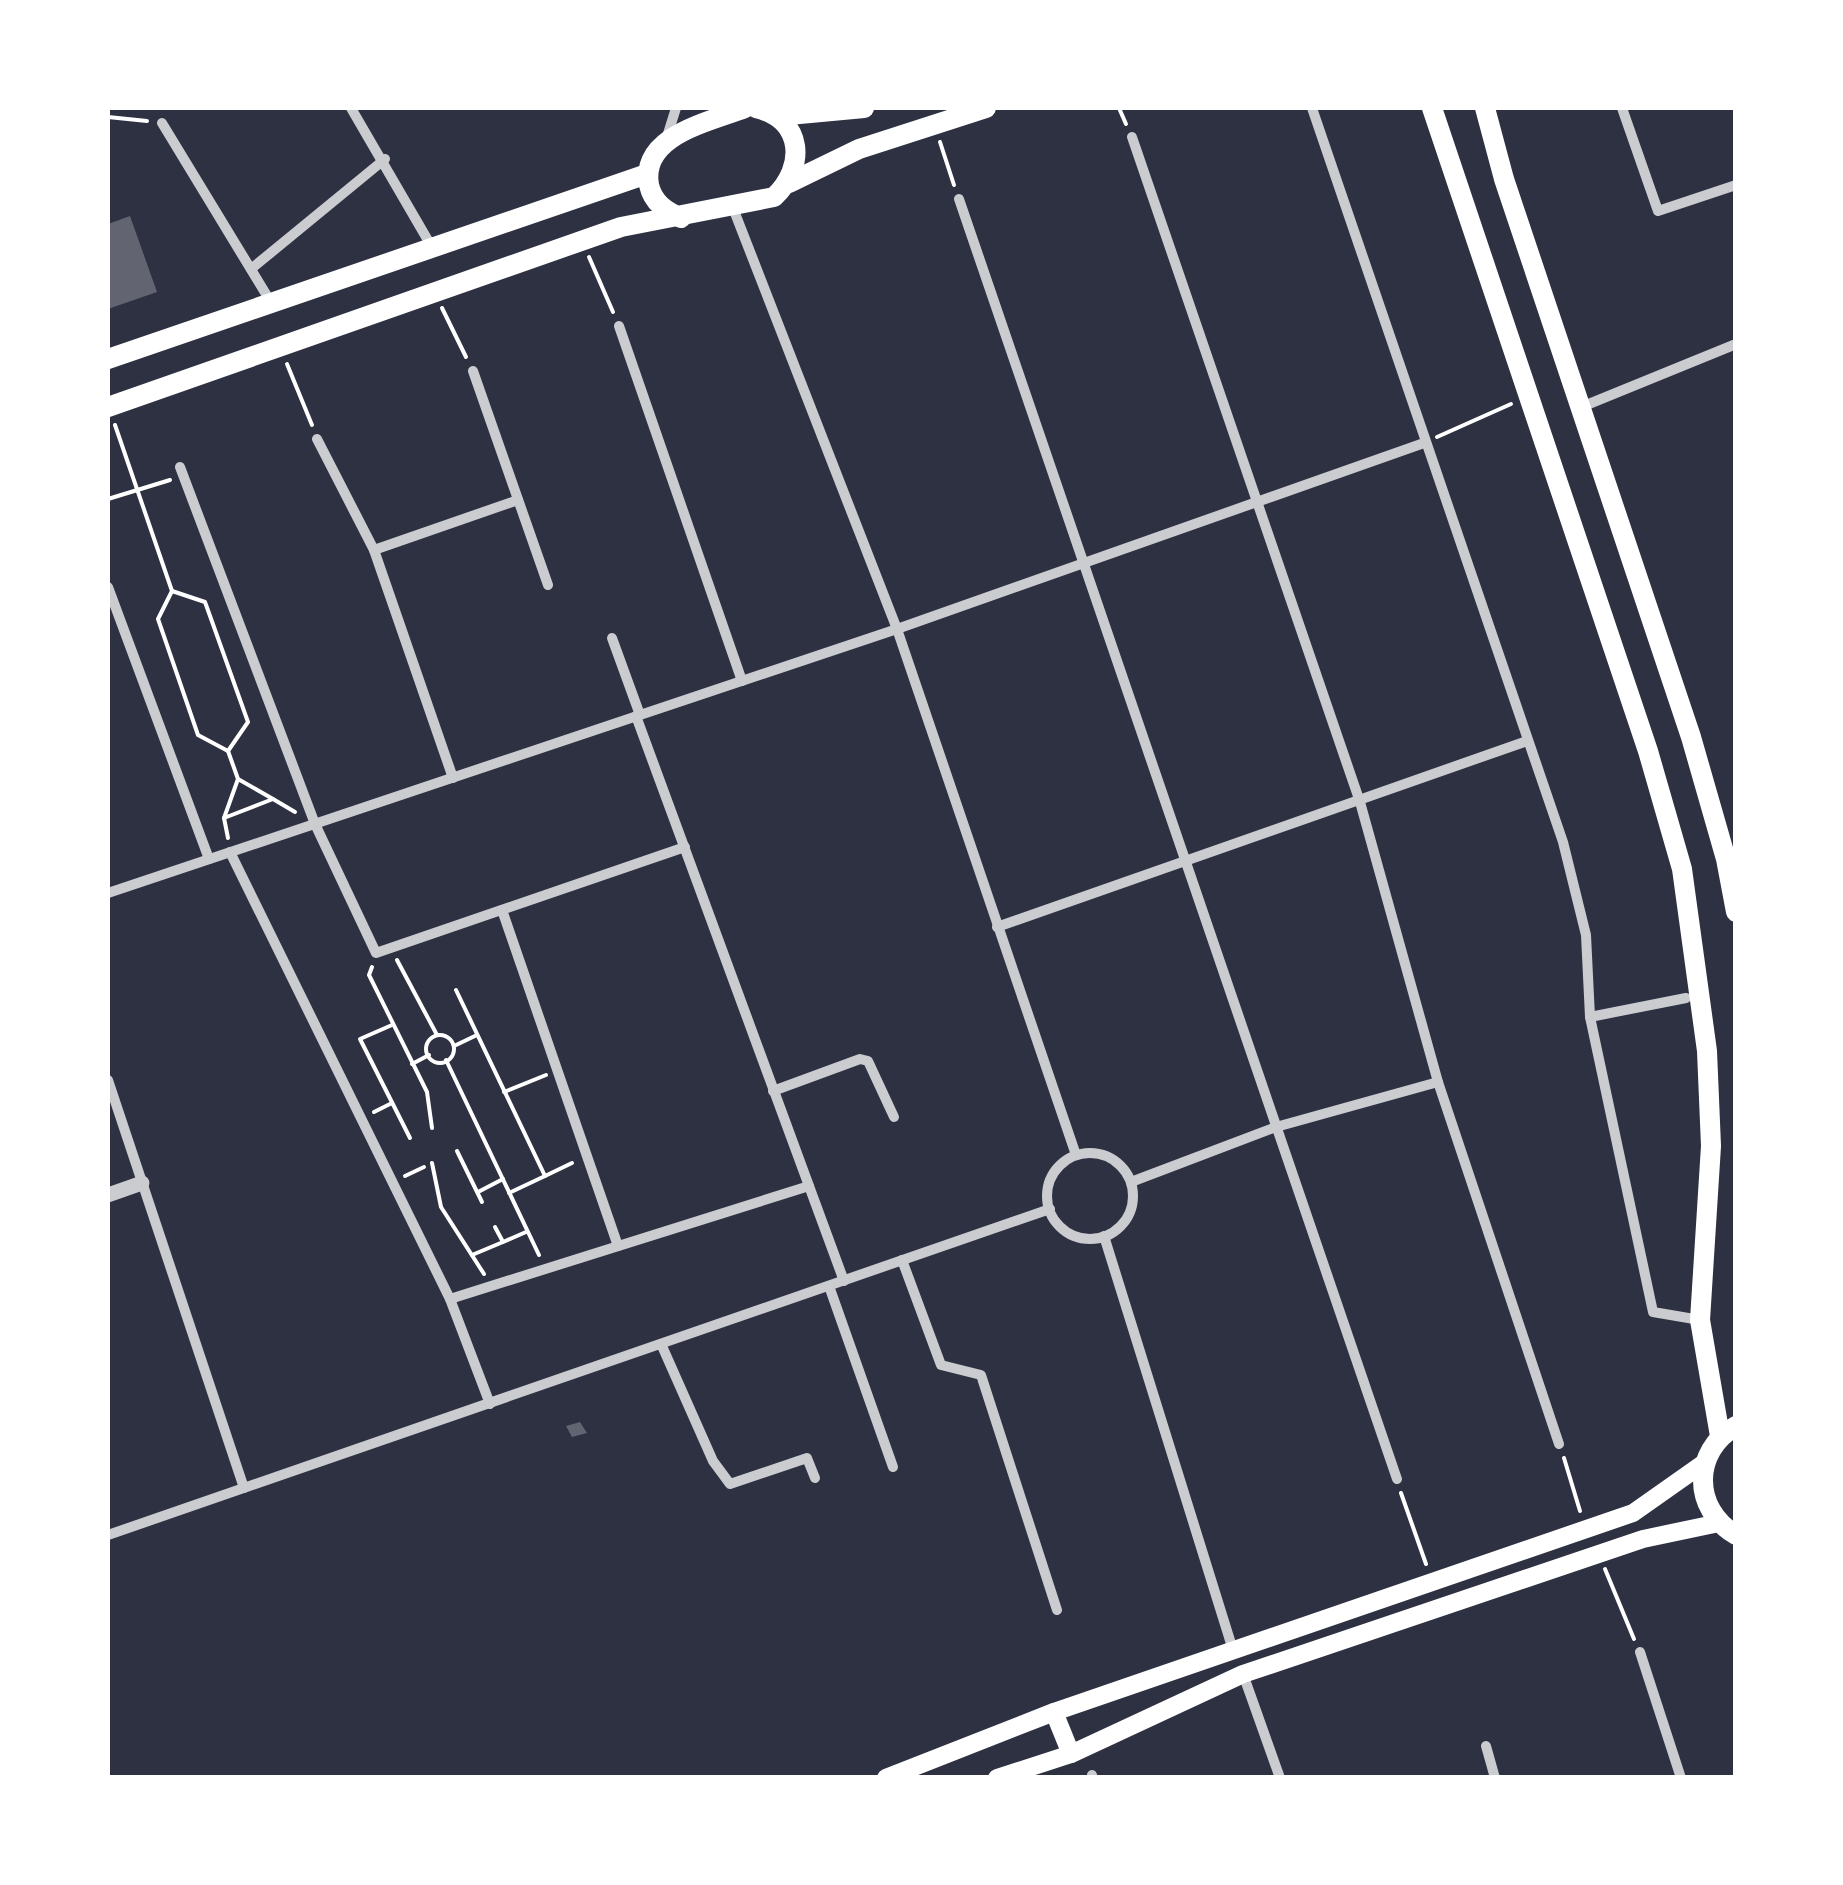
<svg xmlns="http://www.w3.org/2000/svg" width="1843" height="1885" font-family="'Source Sans 3',sans-serif">
  <rect width="100%" height="100%" fill="#2d3142"/>
  <g fill="#626471">
    <polygon points="130,216 157,292 108,309 108,224"/>
    <polygon points="580,1422 587,1433 572,1437 566,1426"/>
  </g>
  <g fill="none" stroke-linecap="round" stroke-linejoin="round">
    <g stroke="#fff" stroke-width="4">
      <polyline points="1119,108 1126,124"/>
      <polyline points="108,117 147,121"/>
      <polyline points="940,142 954,185"/>
      <polyline points="589,257 613,312"/>
      <polyline points="442,308 466,357"/>
      <polyline points="287,364 312,425"/>
      <polyline points="115,425 172,591 158,619 198,735 228,751"/>
      <polyline points="1437,437 1511,404"/>
      <polyline points="108,499 170,480"/>
      <polyline points="172,591 205,602 248,722 228,751"/>
      <polyline points="228,751 238,779 224,818 273,799 238,779"/>
      <polyline points="273,799 295,812"/>
      <polyline points="224,818 228,838"/>
      <polyline points="397,960 437,1035"/>
      <polyline points="372,967 369,975 427,1092 432,1128"/>
      <polyline points="456,990 545,1176 509,1193"/>
      <polyline points="392,1025 360,1039 410,1138"/>
      <circle cx="440" cy="1049" r="14"/>
      <polyline points="454,1046 477,1035"/>
      <polyline points="446,1060 539,1255"/>
      <polyline points="412,1064 429,1055"/>
      <polyline points="504,1092 546,1075"/>
      <polyline points="374,1112 392,1103"/>
      <polyline points="457,1151 482,1202"/>
      <polyline points="432,1163 441,1207 484,1274"/>
      <polyline points="405,1176 424,1167"/>
      <polyline points="545,1176 572,1163"/>
      <polyline points="478,1192 503,1179"/>
      <polyline points="503,1242 526,1232"/>
      <polyline points="472,1255 503,1242 495,1227"/>
      <polyline points="1564,1458 1580,1511"/>
      <polyline points="1401,1493 1426,1564"/>
      <polyline points="1605,1569 1634,1639"/>
    </g>
    <g stroke="#caccd0" stroke-width="10">
      <polyline points="351,108 433,249"/>
      <polyline points="1312,108 1563,842 1586,935 1590,1017 1653,1312 1700,1320"/>
      <polyline points="1622,108 1658,211 1736,185"/>
      <polyline points="162,123 272,304"/>
      <polyline points="1132,137 1360,802 1438,1082 1559,1444"/>
      <polyline points="666,140 676,108"/>
      <polyline points="959,199 1397,1479"/>
      <polyline points="733,208 897,629 1076,1155"/>
      <polyline points="251,269 385,159"/>
      <polyline points="619,326 742,681"/>
      <polyline points="473,371 548,585"/>
      <polyline points="1579,408 1736,344"/>
      <polyline points="317,439 374,550 453,778"/>
      <polyline points="180,467 315,824 376,953 685,847"/>
      <polyline points="374,550 518,500"/>
      <polyline points="108,587 209,859"/>
      <polyline points="612,638 640,715"/>
      <polyline points="636,716 844,1281"/>
      <polyline points="230,852 450,1299 490,1404"/>
      <polyline points="108,893 897,629 1424,443"/>
      <polyline points="502,910 618,1246"/>
      <polyline points="997,927 1527,741"/>
      <polyline points="1590,1017 1686,998"/>
      <polyline points="108,1080 244,1488"/>
      <polyline points="773,1091 860,1059 868,1061 894,1117"/>
      <circle cx="1090" cy="1196" r="43"/>
      <polyline points="1131,1182 1276,1127 1438,1082"/>
      <polyline points="1104,1236 1233,1650"/>
      <polyline points="902,1260 941,1365 981,1375 1057,1610"/>
      <polyline points="829,1286 893,1467"/>
      <polyline points="450,1299 809,1186"/>
      <polyline points="662,1346 713,1461 730,1484 807,1458 815,1478"/>
      <polyline points="108,1535 1050,1209"/>
      <polyline points="1640,1652 1681,1778"/>
      <polyline points="1243,1674 1280,1778"/>
      <polyline points="1486,1746 1495,1778"/>
      <polyline points="1092,1775 1093,1778"/>
    </g>
    <polyline stroke="#caccd0" stroke-width="15" points="108,1195 142,1183"/>
    <g stroke="#fff" stroke-width="18">
      <polyline points="1054,1712 1071,1754"/>
      <polyline points="886,1778 1054,1712 1633,1513 1704,1463"/>
      <polyline points="997,1778 1071,1754 1243,1674 1643,1539 1719,1523"/>
    </g>
    <g stroke="#fff" stroke-width="20">
      <polyline points="1432,108 1648,751 1682,869 1707,1051 1711,1146 1700,1320 1720,1436"/>
      <polyline points="1485,108 1504,179 1691,737 1726,859 1736,912"/>
      <polyline points="778,116 864,108"/>
      <polyline points="789,183 859,149 986,108"/>
      <path d="M681 218C666 211 653 203 649 185 640 135 710 122 745 108"/>
      <polyline points="108,359 647,174"/>
      <path d="M108 407 621 227 774 197C806 167 804 120 756 108"/>
      <path d="M1736 1426C1692 1451 1692 1509 1736 1535"/>
    </g>
  </g>
  <rect width="1843" height="1885" fill="none" stroke="#ffffff" stroke-width="220"/>
</svg>
